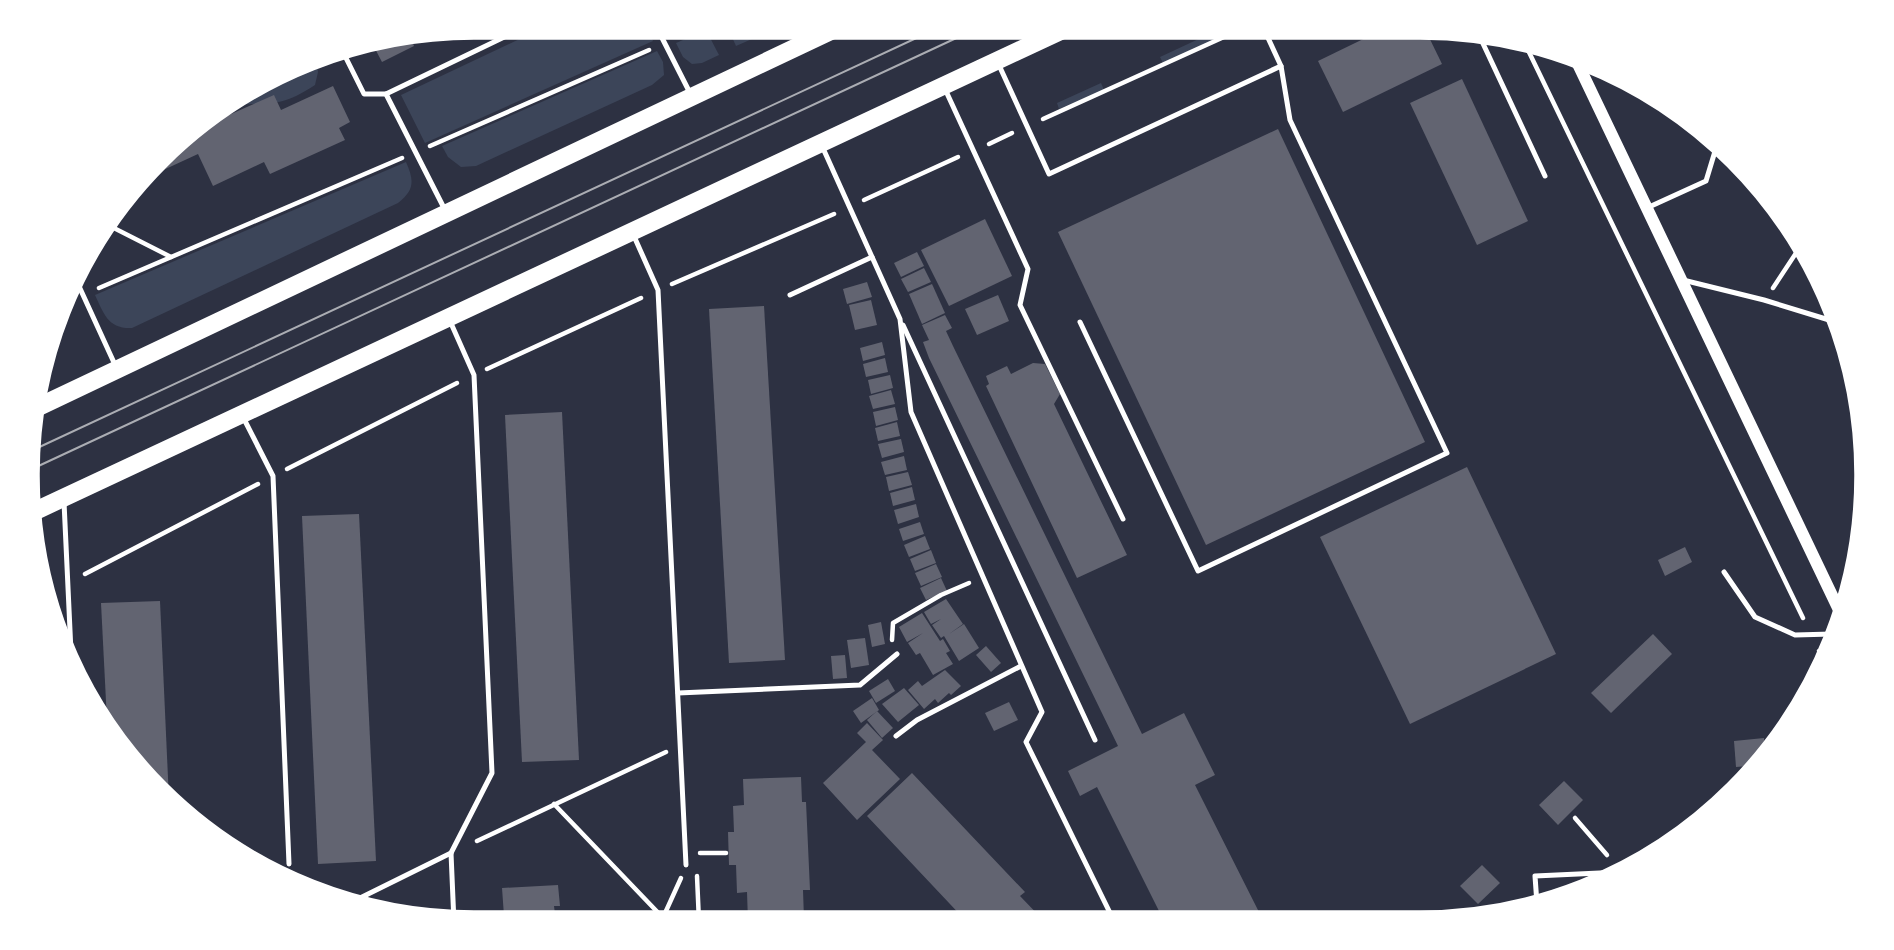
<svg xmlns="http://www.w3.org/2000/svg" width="1894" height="950" font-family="'Source Sans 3',sans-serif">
  <rect width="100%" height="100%" fill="#2d3142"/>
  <g fill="#3c4559">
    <polygon points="547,26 646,26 653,41 425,143 401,95"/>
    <polygon points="727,26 779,27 736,46"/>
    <polygon points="1220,29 1223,36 1163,63 1160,57"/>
    <polygon points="706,30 719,55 702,63 692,64 683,57 676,43"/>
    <polygon points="657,51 663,62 664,75 652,85 476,166 461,167 448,157 442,146"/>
    <path d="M316 58 318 72 315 85C277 110 268 101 227 106Z"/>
    <polygon points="1101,83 1104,90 1059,109 1057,103"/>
    <path d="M406 162C414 180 415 190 398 203L132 328C108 329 104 314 95 295Z"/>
  </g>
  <g fill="#626471">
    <polygon points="1388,27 1424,27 1442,64 1343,112 1318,61"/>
    <polygon points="422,35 412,41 414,46 382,62 372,43"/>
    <polygon points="1462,79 1528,221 1477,245 1410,103"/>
    <polygon points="333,86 350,122 339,128 345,140 270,174 264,162 213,186 198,154 146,178 188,133 274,95 281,110"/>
    <polygon points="1278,129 1425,442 1206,545 1058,232"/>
    <polygon points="985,219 1012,276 949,306 921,250"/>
    <polygon points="917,252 924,266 901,277 894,263"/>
    <polygon points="924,268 931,282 908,292 901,279"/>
    <polygon points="867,282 872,297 847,304 843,289"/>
    <polygon points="932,284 945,313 922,324 909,294"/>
    <polygon points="998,295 1009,321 977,335 965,309"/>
    <polygon points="871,300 877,325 855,330 849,305"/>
    <polygon points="764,306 785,660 729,663 709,309"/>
    <polygon points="945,315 952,328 946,331 953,346 1142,734 1184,713 1215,775 1195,785 1263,920 1164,921 1097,787 1080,796 1068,771 1118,746 929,358 923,342 929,340 922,325"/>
    <polygon points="882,342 885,355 863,361 860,348"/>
    <polygon points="885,358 888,372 866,377 863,364"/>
    <polygon points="1033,363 1045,364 1060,394 1054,404 1127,555 1077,578 986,386 989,384 986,376 1007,366 1011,374"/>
    <polygon points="890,375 893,388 871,394 868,380"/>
    <polygon points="891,390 895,404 873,409 869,396"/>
    <polygon points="895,407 898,420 876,426 873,412"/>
    <polygon points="562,412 579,760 522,762 505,415"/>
    <polygon points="897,422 900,436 878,441 875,428"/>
    <polygon points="901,439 904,452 882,458 878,444"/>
    <polygon points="904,456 907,470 885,475 881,462"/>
    <polygon points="1467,467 1556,654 1410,724 1320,537"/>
    <polygon points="908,472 912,485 889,491 886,477"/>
    <polygon points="912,487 915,500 893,506 890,493"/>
    <polygon points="916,504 919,517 898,524 894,510"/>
    <polygon points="359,514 376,861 318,864 302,516"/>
    <polygon points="920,522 924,534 903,541 899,529"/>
    <polygon points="925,536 930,549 909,557 904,545"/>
    <polygon points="1685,547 1692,562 1665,576 1658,560"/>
    <polygon points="931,550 936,563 915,571 910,559"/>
    <polygon points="936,564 942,577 921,586 915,573"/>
    <polygon points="941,578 947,591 926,600 920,588"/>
    <polygon points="946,599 963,624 949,634 964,624 979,648 959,661 944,636 941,638 932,625 941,619 931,624 924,612"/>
    <polygon points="160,601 169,800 157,792 107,721 101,603"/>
    <polygon points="922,613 940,641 943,639 950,651 946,653 953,664 933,675 920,653 916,655 908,643 923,633 907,642 899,627"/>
    <polygon points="881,622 885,644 872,647 868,625"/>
    <polygon points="1653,634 1672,654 1611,713 1591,693"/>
    <polygon points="865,638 869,665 851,668 847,640"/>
    <polygon points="986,646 1001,663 991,672 976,655"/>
    <polygon points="845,655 847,678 833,679 831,656"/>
    <polygon points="945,670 961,686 951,695 949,693 938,703 935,699 924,709 908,690 918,681 922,686"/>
    <polygon points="888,679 895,691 876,703 869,691"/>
    <polygon points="904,688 919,705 898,722 882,704"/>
    <polygon points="872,698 879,710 861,723 853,711"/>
    <polygon points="1009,702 1018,720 994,731 985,713"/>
    <polygon points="877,711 893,728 882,738 867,720"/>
    <polygon points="867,723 883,740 872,750 900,779 857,820 823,783 866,742 857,733"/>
    <polygon points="1764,738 1766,757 1760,765 1736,767 1734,741"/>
    <polygon points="912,773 1025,892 1020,896 1044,921 966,921 867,816"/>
    <polygon points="801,777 802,802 806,802 810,890 803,890 804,919 748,922 747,892 737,893 736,865 729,865 728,832 734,832 733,806 744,805 743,779"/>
    <polygon points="1564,781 1583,800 1558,825 1539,805"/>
    <polygon points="1482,865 1500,883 1478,904 1460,886"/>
    <polygon points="558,885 560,906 554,906 555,914 567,913 567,922 494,923 493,917 504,916 502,888"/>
  </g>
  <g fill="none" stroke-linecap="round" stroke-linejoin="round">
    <g stroke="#fff" stroke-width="4.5">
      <polyline points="680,36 701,26"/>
      <polyline points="1527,48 1803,618"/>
      <polyline points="1043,119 1246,27"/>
      <polyline points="989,144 1012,133"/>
      <polyline points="430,146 649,50"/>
      <polyline points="864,200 958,157"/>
      <polyline points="104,223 171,257"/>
      <polyline points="672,284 834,214"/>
      <polyline points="99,288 402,158"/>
      <polyline points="1773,288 1798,250"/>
      <polyline points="487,369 641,298"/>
      <polyline points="287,469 457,383"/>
      <polyline points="85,574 258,484"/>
      <polyline points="892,640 893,623 941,595 969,583"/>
      <polyline points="1819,651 1825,662"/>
      <polyline points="1750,776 1751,769"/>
      <polyline points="554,804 667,922"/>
      <polyline points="1575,818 1607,855"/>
      <polyline points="477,841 666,752"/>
      <polyline points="700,853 726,853"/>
      <polyline points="697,876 699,922"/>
      <polyline points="661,922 681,878"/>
    </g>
    <g stroke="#fff" stroke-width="5">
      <polyline points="656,26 690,93"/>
      <polyline points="1266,33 1279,27"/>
      <polyline points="1479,35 1545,176"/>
      <polyline points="341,48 364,94 386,94 445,210"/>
      <polyline points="998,63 1049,174 1281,66"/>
      <polyline points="945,89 1028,269 1020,305 1123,519"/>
      <polyline points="386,94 527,26"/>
      <polyline points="822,146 900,319 911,412 1042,712 1026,742 1114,921"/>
      <polyline points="1649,207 1706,181 1716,148"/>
      <polyline points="633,234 658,290 686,865"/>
      <polyline points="1683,280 1764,300 1839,323"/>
      <polyline points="78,284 116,367"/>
      <polyline points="790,295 872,257"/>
      <polyline points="450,321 474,375 492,773 451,853 454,923"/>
      <polyline points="1080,322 1198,571 1447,453 1290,120 1281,66 1263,27"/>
      <polyline points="903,325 1095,740"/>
      <polyline points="243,417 273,476 289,864"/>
      <polyline points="64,502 72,673"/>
      <polyline points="1724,572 1755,617 1795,635 1832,634"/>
      <polyline points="678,693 860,685 897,654"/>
      <polyline points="896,736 917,720 1021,666"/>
      <polyline points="358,899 451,853"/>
      <polyline points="1537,904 1535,876 1621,872"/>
    </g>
    <polyline stroke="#fff" stroke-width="12" points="1577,62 1839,610"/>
    <g stroke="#fff" stroke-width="18">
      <polyline points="34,409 839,27"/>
      <polyline points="31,513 1069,27"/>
    </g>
    <g stroke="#abadb3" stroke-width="2">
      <polyline points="33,450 940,27"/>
      <polyline points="32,469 980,27"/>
    </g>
  </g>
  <path d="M0 0H1894V950H0ZM474 38H1420A436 436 0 0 1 1856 474V476A436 436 0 0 1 1420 912H474A436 436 0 0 1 38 476V474A436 436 0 0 1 474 38Z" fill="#fff" fill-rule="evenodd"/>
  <path fill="none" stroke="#fff" stroke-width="3.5" d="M474 38H1420A436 436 0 0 1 1856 474V476A436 436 0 0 1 1420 912H474A436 436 0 0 1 38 476V474A436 436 0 0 1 474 38Z"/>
</svg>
